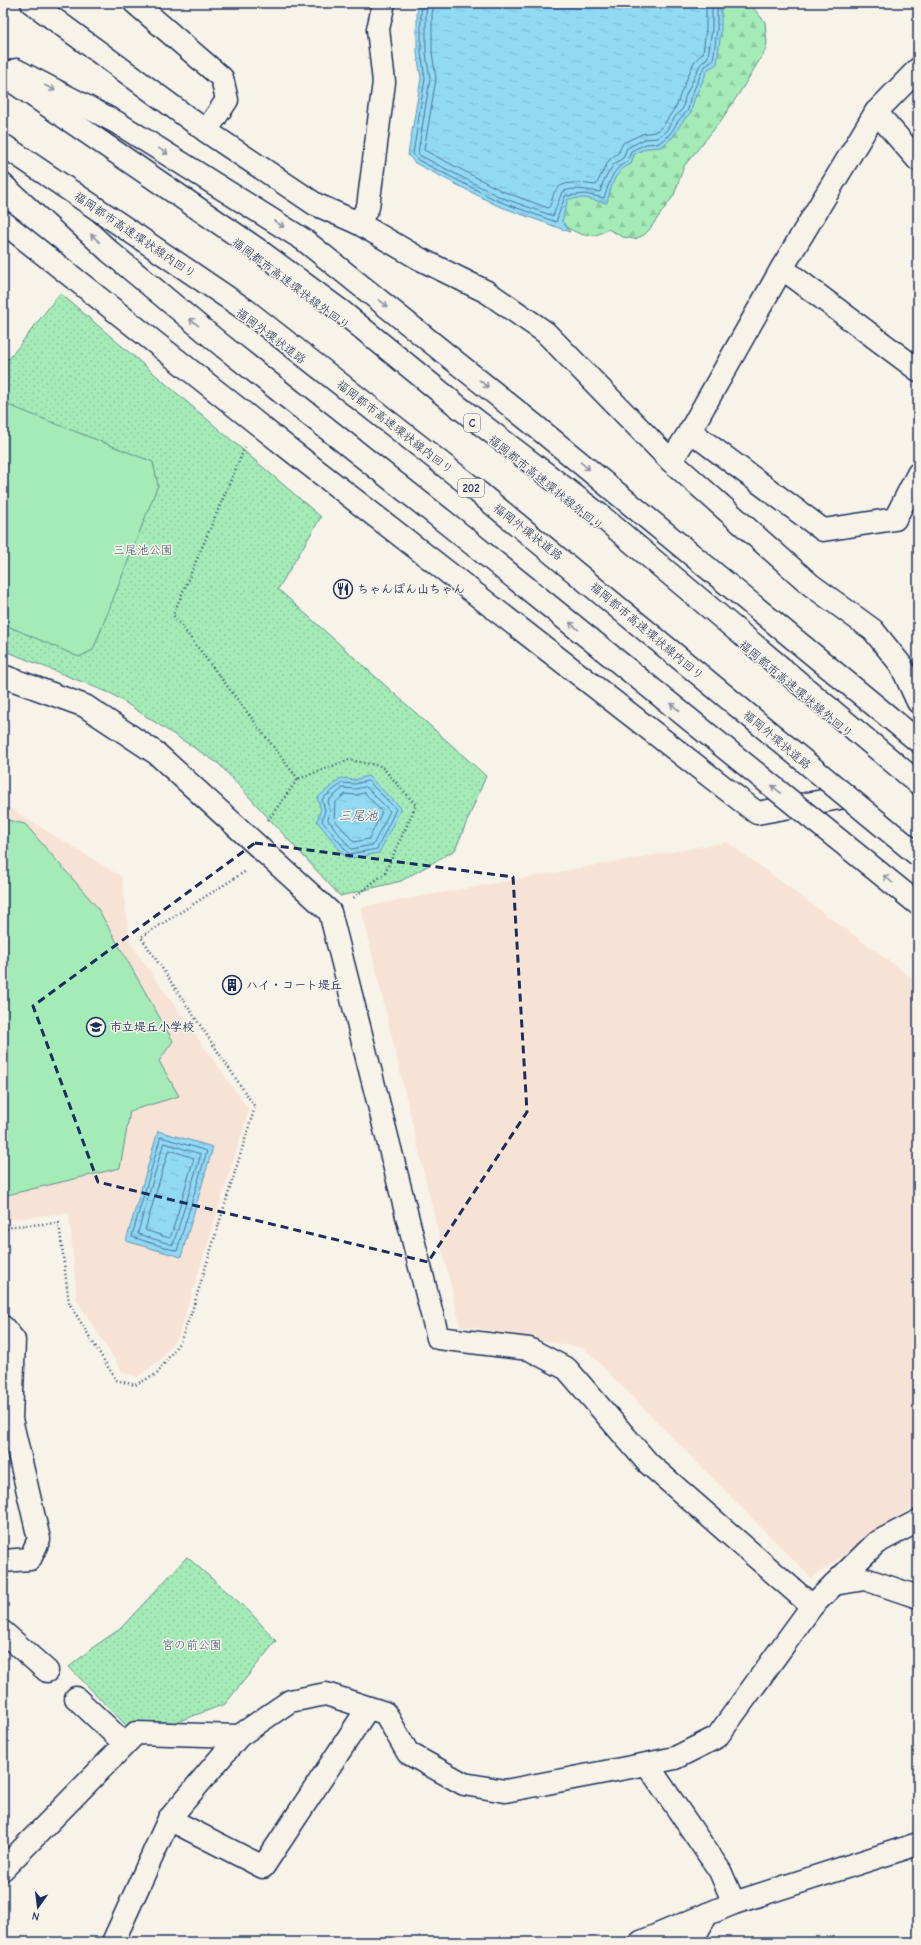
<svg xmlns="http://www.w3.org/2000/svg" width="921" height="1945" font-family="'Comic Neue','Klee One',sans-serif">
  <defs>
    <pattern id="forest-firs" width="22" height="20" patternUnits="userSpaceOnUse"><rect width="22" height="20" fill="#a4ebb8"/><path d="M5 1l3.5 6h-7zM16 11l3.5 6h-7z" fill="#8dcaa1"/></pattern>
    <pattern id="park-dots" width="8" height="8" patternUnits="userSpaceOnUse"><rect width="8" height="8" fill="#a4ebb8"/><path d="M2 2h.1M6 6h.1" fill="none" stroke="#8dcaa1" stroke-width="1.8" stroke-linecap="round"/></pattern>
    <pattern id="water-ripples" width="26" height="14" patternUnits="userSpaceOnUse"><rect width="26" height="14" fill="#92d9f4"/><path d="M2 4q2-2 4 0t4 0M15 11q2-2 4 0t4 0" fill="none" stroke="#7dbbd4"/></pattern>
  </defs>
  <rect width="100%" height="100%" fill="#f7f3e8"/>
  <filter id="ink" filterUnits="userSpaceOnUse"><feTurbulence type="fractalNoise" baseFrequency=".025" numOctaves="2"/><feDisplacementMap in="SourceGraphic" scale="8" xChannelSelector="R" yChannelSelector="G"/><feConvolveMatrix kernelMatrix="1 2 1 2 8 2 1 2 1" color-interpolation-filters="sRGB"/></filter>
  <g filter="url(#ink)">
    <g fill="#f7e3d6">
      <polygon points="3,806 10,808 122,877 130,943 249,1110 179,1335 160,1360 137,1377 123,1373 77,1300 69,1213 3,1220"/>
      <polygon points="727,842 918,982 918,1503 811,1578 584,1348 460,1325 361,907"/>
    </g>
    <path fill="url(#forest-firs)" stroke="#608d8b" d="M711 3H749L765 22 767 43 765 51 740 92 720 122 684 166 674 195 649 230 644 235 635 239 623 237 608 229C589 242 578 233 560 224V196Z"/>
    <g fill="url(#park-dots)" stroke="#608d8b">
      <polygon points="60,293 321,517 278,589 486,776 455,850 401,881 340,896 219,764 112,694 3,650 3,357 9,359"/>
      <polygon points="187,1557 250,1612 276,1641 225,1704 174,1723 127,1726 69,1667 95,1646 120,1629"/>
    </g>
    <g fill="#a4ebb8" stroke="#608d8b">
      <polygon points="3,403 153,462 158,485 93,650 79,657 3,624"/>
      <polygon points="3,819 25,824 97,907 173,1041 159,1061 179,1096 130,1111 120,1168 3,1196"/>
    </g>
    <g fill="url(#water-ripples)" stroke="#6295b8">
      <path d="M419 3H721V30L717 64 708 69 694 100 691 112 682 122 673 137 661 147 647 148 634 154 631 164C614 171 611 187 607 203L585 198 568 199 562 221 570 232 496 205 415 163 408 155 421 78 417 54V12Z"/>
      <polygon points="368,776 401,808 379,853 347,859 317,821 321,809 317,798 341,778 354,780"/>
      <polygon points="158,1131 213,1147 181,1257 126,1241"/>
    </g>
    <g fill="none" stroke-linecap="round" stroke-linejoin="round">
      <g stroke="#4b739a" stroke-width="1">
        <path d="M423 3 421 12V53L425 78 413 154 418 160 498 201 556 222 565 196 585 194 604 198C610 182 611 170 628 161L631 151 646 144 659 143 670 134 679 120 688 110 690 99 704 67 713 61 717 30V3"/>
        <path d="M428 3 426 13V53L430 79 418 153 421 156 500 197 553 216 562 192C574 186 588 191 600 192L603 182 614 164 623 158 627 148 645 139 657 138 666 131 675 117 683 108 685 97 700 65 708 57 712 29V3"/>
        <path d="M434 3 432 14V52L436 79 424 150 502 191 548 208C552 204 552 198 554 193 561 178 583 184 596 185L609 160 618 153 623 143 642 134 655 132 662 127 677 105 680 95 694 62 703 53 706 29V3"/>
        <polygon points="368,781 396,809 377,849 349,854 322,821 325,810 322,799 342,783 355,784"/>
        <polygon points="366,787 390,811 373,845 351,849 328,820 330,810 328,801 343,788 355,789"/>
        <polygon points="365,793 382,812 369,839 354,842 334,819 335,803 345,794 355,795"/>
        <polygon points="161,1137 207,1151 177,1251 132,1237"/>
        <polygon points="164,1143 201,1154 173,1245 138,1234"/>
        <polygon points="170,1150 194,1158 171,1236 169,1238 145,1230 168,1152"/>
      </g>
      <defs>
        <g id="minor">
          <polyline points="32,3 206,131 315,204 358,223 420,259 487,292 545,332 671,461 811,585 873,630 901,665 918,702"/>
          <polyline points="135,3 222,78 227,100 206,131"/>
          <polyline points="876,112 918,160"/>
          <polyline points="3,222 293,452 757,813 845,797"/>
          <polyline points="358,223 368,207 384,82 378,29 384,3"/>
          <polyline points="782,268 918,370"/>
          <polyline points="690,431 823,530 895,519 918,474"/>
          <polyline points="671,461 690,431 782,268 876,112 918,69"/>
          <polyline points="3,676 85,706 156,753 330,912 438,1338 529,1349 567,1369 648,1463 812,1606 717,1737 675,1758 647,1764"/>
          <polyline points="3,1327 14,1340 11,1419 39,1539 30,1559 3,1561"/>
          <polyline points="834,1584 865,1579 918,1597"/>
          <polyline points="812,1606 876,1543 918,1521"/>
          <polyline points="3,1632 47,1671"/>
          <polyline points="76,1698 125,1744"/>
          <polyline points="169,1819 263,1867 368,1708"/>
          <polyline points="3,1869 136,1733 239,1736 290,1701 326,1694 385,1713 408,1753 464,1784 505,1791 647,1764 720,1871 734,1903"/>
          <polyline points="113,1942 169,1819 239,1736"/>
          <polyline points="641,1942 734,1903 918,1844"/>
          <polyline points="691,1942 707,1914"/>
        </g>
        <g id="highway">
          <polyline points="16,70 116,122 304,240 533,424 918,741"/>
          <polyline points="3,75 257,249 341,311 460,408 601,516 918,783"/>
          <polyline points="4,154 110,252 224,347"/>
        </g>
      </defs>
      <use href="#minor" stroke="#1b2f5e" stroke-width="25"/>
      <use href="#highway" stroke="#1b2f5e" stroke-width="25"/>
      <g stroke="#1b2f5e" stroke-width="2.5" stroke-dasharray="1 3" stroke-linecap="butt">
        <polyline points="245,447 173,615 298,779"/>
        <polyline points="268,820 298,779 349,760 381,766 416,805 385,873 352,899"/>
        <polyline points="3,1230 14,1226 59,1223 69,1303 116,1380 135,1385 157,1374 181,1340 192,1311 255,1107 141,937 246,871"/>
      </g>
      <use href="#minor" stroke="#f7f3e8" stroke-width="22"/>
      <use href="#highway" stroke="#f7f3e8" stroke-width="22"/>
      <defs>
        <g id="highway-bridge">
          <polyline points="3,145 246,310 478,492 918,855"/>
          <polyline points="224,347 454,529 918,904"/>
        </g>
      </defs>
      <use href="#highway-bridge" stroke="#1b2f5e" stroke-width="25" stroke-linecap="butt"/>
      <use href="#highway-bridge" stroke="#f7f3e8" stroke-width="22"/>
    </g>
    <defs><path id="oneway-shaft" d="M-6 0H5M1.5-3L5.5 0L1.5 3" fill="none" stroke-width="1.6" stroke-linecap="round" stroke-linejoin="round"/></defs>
    <g stroke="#8991a3">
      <use href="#oneway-shaft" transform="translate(50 88) rotate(27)"/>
      <use href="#oneway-shaft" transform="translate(163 151) rotate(32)"/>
      <use href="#oneway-shaft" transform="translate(279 224) rotate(33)"/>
      <use href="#oneway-shaft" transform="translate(95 238) rotate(-137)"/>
      <use href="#oneway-shaft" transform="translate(383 303) rotate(39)"/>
      <use href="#oneway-shaft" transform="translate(194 322) rotate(-141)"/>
      <use href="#oneway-shaft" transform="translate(484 384) rotate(39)"/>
      <use href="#oneway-shaft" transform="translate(585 466) rotate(40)"/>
      <use href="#oneway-shaft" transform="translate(574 626) rotate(-141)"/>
      <use href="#oneway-shaft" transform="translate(675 707) rotate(-141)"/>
      <use href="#oneway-shaft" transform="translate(776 789) rotate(-141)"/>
      <use href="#oneway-shaft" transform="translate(888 879) rotate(-141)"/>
    </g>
  </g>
  <path fill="none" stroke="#1b2f5e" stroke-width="3" stroke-dasharray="8 5" stroke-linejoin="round" d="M255 843 513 877 527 1112 428 1262 98 1182 33 1006Z"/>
  <defs>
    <symbol id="restaurant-ring" viewBox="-11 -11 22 22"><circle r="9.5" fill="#f7f3e8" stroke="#1b2f5e" stroke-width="1.5"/><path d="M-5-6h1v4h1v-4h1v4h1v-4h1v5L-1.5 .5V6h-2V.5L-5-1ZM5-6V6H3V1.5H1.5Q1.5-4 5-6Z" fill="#1b2f5e"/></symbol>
    <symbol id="building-ring" viewBox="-11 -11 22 22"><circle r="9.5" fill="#f7f3e8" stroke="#1b2f5e" stroke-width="1.5"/><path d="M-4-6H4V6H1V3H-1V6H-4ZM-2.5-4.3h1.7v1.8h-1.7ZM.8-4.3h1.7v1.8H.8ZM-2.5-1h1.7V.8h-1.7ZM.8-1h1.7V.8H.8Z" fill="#1b2f5e"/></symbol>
    <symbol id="school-ring" viewBox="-11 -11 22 22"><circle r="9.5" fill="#f7f3e8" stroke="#1b2f5e" stroke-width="1.5"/><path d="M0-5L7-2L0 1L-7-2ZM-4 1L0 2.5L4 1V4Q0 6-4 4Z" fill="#1b2f5e"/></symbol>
  </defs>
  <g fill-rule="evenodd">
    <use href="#restaurant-ring" x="332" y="578" width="22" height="22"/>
    <use href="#building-ring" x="221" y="974" width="22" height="22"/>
    <use href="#school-ring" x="85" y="1016" width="22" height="22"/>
  </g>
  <g text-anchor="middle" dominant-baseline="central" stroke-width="3" stroke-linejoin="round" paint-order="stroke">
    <g fill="#f7f3e8" stroke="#5d6a87" stroke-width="1">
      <rect x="464" y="414" width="16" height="18" rx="3"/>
      <rect x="458" y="479" width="26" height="18" rx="3"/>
    </g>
    <g font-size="11" font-weight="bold" fill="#1b2f5e">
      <text x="472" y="423">C</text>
      <text x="471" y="488">202</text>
    </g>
    <g font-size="12" fill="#1b2f5e" stroke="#f7f3e8">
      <text transform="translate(135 235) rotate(34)">福岡都市高速環状線内回り</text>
      <text transform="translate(291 284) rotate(37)">福岡都市高速環状線外回り</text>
      <text transform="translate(271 336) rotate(37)">福岡外環状道路</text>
      <text transform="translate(395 427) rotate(38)">福岡都市高速環状線内回り</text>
      <text transform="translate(546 483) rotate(39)">福岡都市高速環状線外回り</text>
      <text transform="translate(528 532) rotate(38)">福岡外環状道路</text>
      <text transform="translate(647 631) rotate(40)">福岡都市高速環状線内回り</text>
      <text transform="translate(796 689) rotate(40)">福岡都市高速環状線外回り</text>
      <text transform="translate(777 740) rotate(40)">福岡外環状道路</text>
    </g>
    <g font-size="12" fill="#365570" stroke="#f7f3e8">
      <text x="143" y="550">三尾池公園</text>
      <text x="192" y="1645">宮の前公園</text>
    </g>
    <g font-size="12" font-weight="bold" fill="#1b2f5e" stroke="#f7f3e8" text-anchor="start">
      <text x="357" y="589">ちゃんぽん山ちゃん</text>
      <text x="246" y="985">ハイ・コート堤丘</text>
      <text x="110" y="1027">市立堤丘小学校</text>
    </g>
    <g font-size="13" font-style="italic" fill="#33517c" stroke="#f7f3e8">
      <text x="358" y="815">三尾池</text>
    </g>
  </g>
  <rect width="921" height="1945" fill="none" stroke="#f7f3e8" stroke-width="16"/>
  <rect x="8" y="8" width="905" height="1929" fill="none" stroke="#1b2f5e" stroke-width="1.5" filter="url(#ink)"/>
  <g transform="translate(38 1907) rotate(194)" stroke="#f7f3e8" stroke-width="3" paint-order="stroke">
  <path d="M0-3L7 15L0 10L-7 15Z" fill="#1b2f5e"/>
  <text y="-6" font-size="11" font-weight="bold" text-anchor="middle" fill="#1b2f5e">N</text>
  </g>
</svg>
